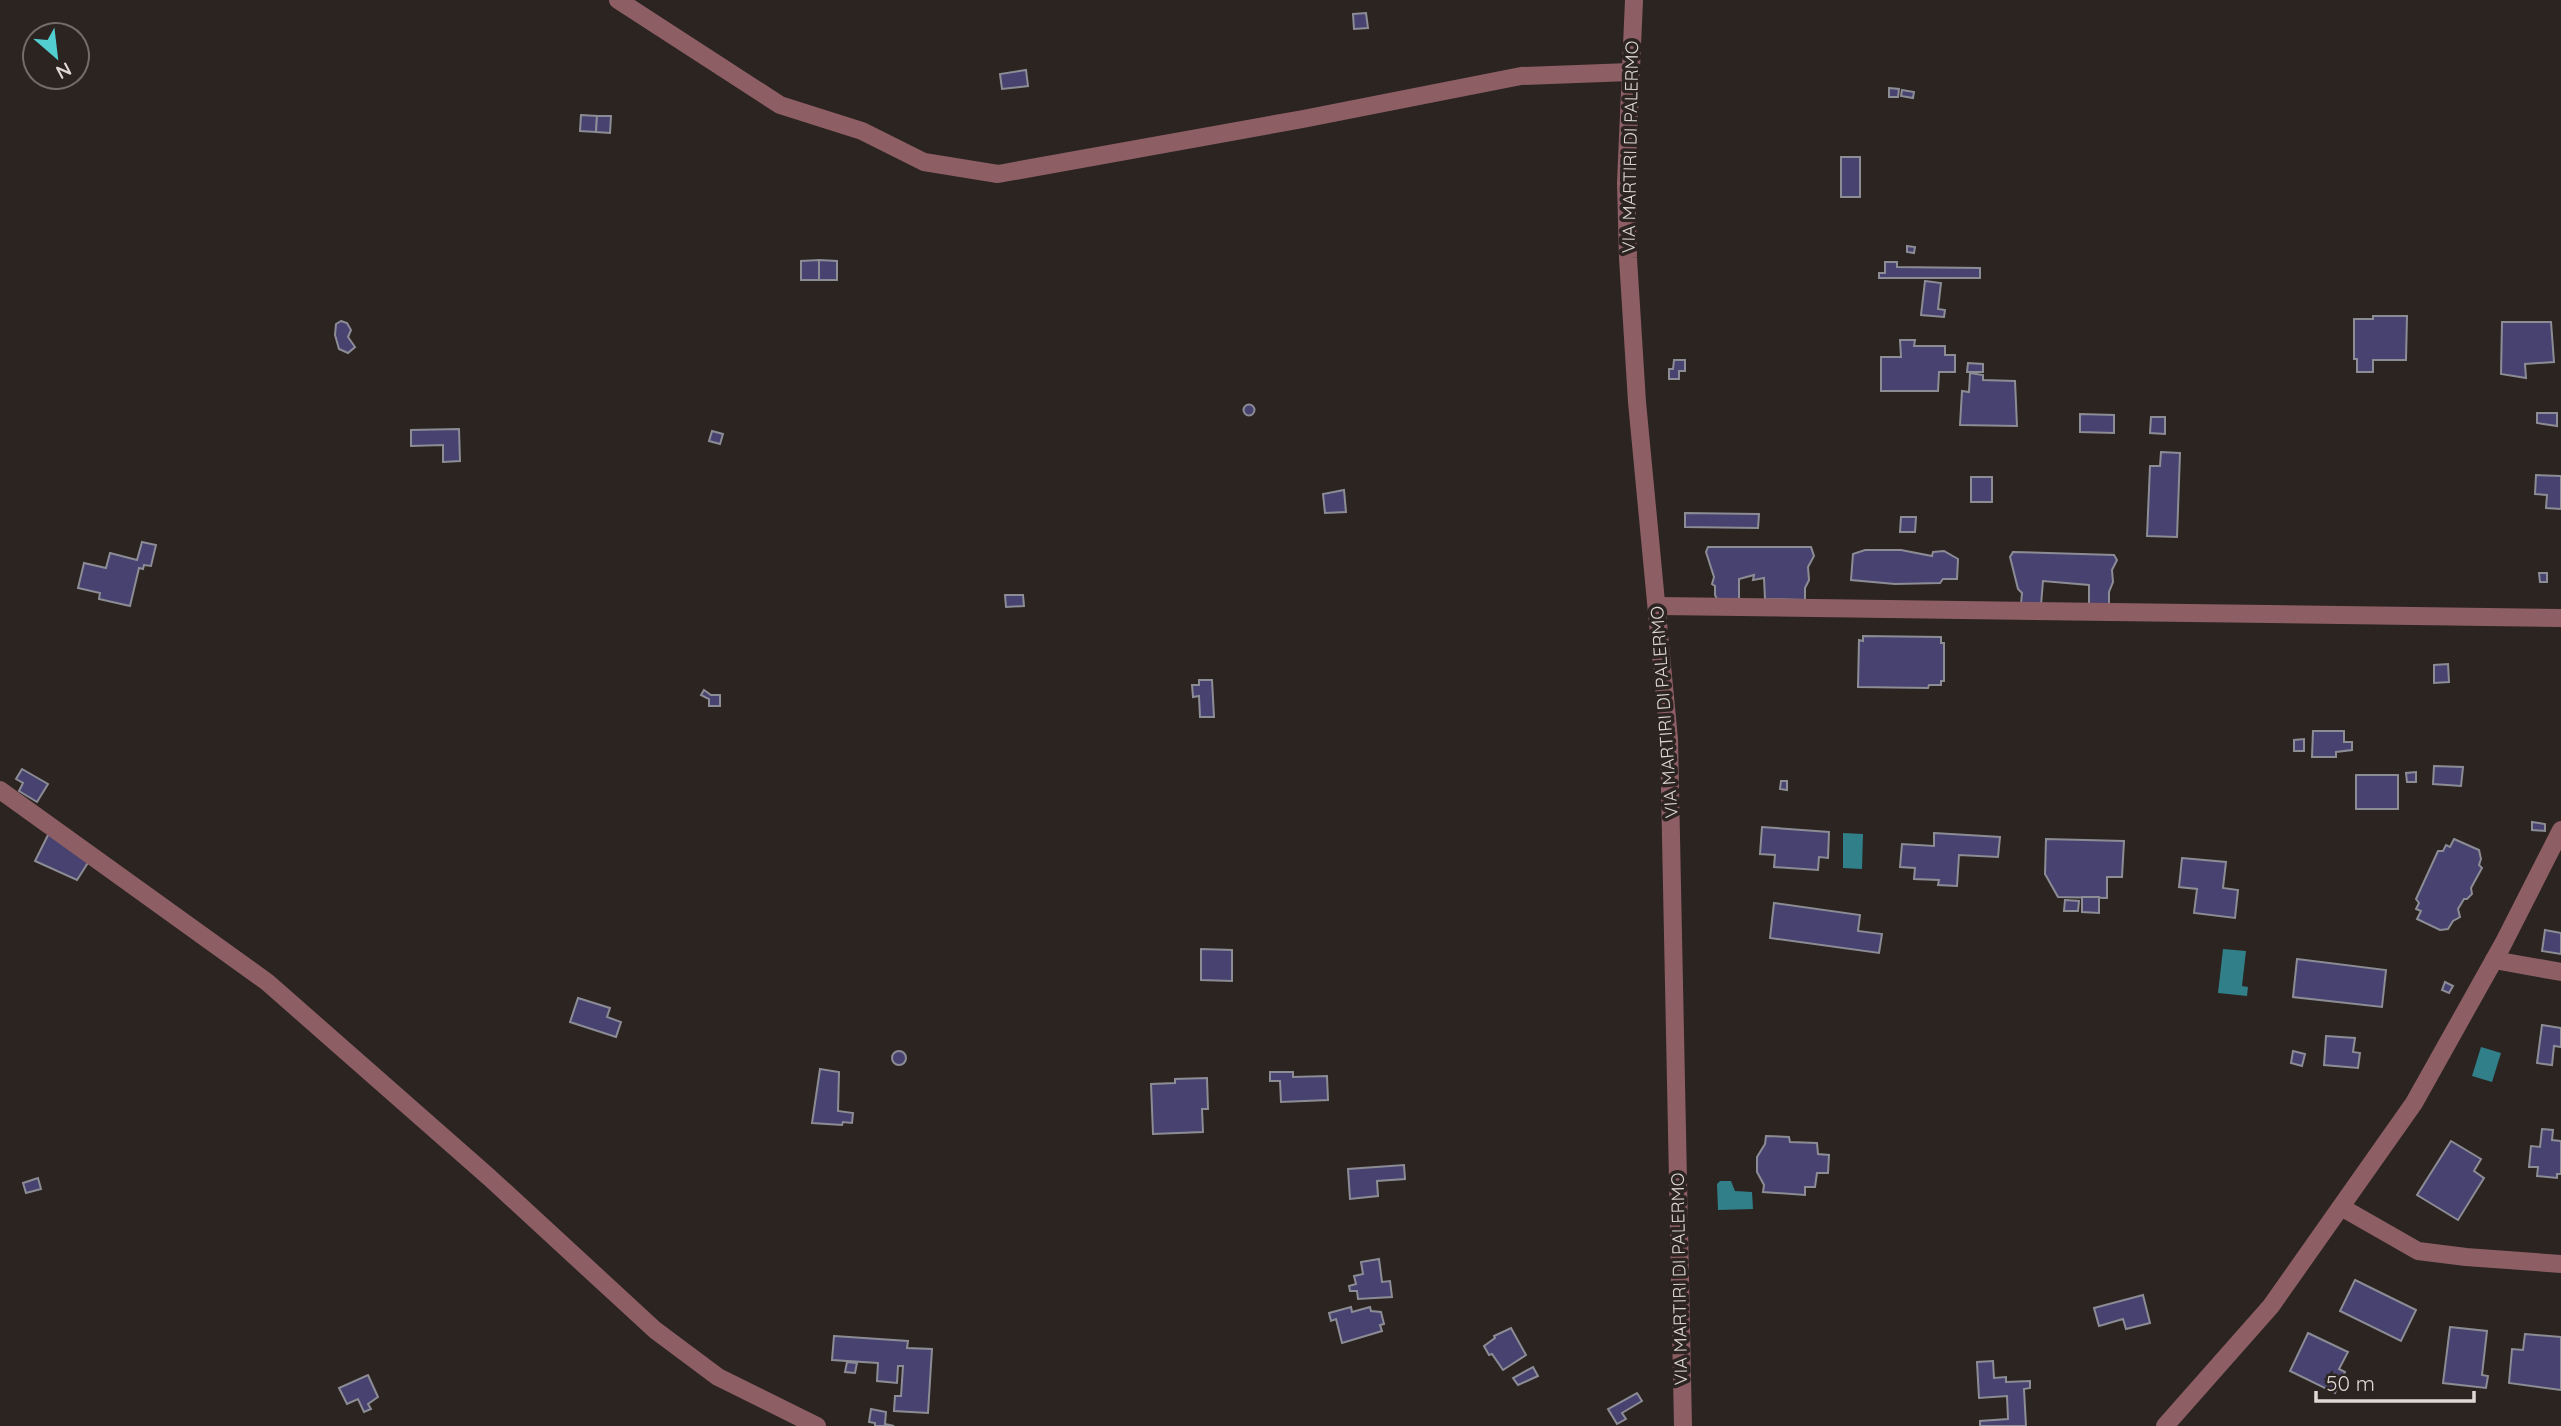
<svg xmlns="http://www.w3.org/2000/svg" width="2561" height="1426" font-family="Quicksand,sans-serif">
  <rect width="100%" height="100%" fill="#2c2421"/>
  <g fill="#317f89">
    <polygon points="1843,833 1863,834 1862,869 1843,868"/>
    <polygon points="2223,949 2246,951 2242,986 2248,987 2247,996 2218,993"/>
    <polygon points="2481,1047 2501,1053 2492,1082 2472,1076"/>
    <polygon points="1720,1181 1731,1181 1735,1191 1752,1192 1753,1209 1718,1210 1717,1184"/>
  </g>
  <g fill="#484271" stroke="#8c8c95" stroke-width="2">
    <polygon points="1366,13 1368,28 1354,29 1353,14"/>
    <polygon points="1026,70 1028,86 1002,89 1000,74"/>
    <polygon points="1889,88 1899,89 1898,97 1889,97"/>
    <polygon points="1902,90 1914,92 1913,98 1901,96"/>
    <polygon points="581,115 597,116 596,132 580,131"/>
    <polygon points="597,116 611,116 610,133 596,132"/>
    <rect x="1841" y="157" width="19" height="40"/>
    <polygon points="1907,246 1915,247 1914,253 1907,252"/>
    <polygon points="819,260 819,280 801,280 801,261"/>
    <polygon points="819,260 837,261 837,280 819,280"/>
    <polygon points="1885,262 1897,262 1897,267 1980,268 1980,278 1879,278 1879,273 1885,273"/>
    <polygon points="1925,281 1941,283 1938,309 1945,310 1944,317 1921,315"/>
    <polygon points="2373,316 2407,316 2406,360 2373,360 2373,372 2357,372 2357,359 2354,359 2354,319 2373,319"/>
    <polygon points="341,321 347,323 351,330 348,337 355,347 348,353 339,349 335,335 336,324"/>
    <polygon points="2502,322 2551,322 2554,362 2525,364 2526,378 2501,374"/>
    <polygon points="1900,340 1915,340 1914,346 1945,346 1945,355 1955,355 1955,372 1939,372 1938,391 1881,391 1881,357 1901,357"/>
    <polygon points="1674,360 1685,360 1685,371 1679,371 1679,379 1669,379 1669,369 1673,369"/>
    <polygon points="1968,363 1983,364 1983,372 1967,372"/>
    <polygon points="1970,373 1983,375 1983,380 2015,381 2017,426 1960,425 1962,391 1969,392"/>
    <circle cx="1249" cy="410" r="5.5"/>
    <polygon points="2537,413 2557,413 2557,426 2537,423"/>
    <polygon points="2080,414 2114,415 2114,433 2080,432"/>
    <polygon points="2151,417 2165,417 2165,434 2150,433"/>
    <polygon points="459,429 460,461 443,462 443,445 411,446 411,430"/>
    <polygon points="712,431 723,434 720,444 709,441"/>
    <polygon points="2161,452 2180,453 2177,537 2147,536 2150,466 2160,466"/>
    <polygon points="2536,475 2561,476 2561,509 2546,508 2547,495 2535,494"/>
    <rect x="1971" y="477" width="21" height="25"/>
    <polygon points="1344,490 1346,512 1325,513 1323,494"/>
    <polygon points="1685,513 1759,514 1758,528 1685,527"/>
    <polygon points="1901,517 1916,517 1915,532 1900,532"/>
    <polygon points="142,542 156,545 151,566 144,565 143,569 139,568 130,606 99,599 100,593 78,588 84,563 106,568 110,553 137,560"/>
    <polygon points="1708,547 1811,547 1814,556 1808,567 1809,580 1805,588 1805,600 1765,599 1764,578 1753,580 1754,575 1739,579 1739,599 1717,599 1715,595 1715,586 1712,584 1714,577 1706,552"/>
    <polygon points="1865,550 1901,550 1932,556 1933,552 1944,551 1958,559 1957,579 1943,579 1940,583 1895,584 1851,580 1853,554"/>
    <polygon points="2013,552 2114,555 2117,560 2112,570 2113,582 2109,592 2109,605 2089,605 2089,585 2043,581 2041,605 2021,604 2022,593 2018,589 2010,557"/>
    <polygon points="2539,573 2547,573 2547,582 2540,582"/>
    <polygon points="1005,595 1023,595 1024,606 1006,607"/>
    <polygon points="1863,636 1941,637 1941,643 1944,643 1944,681 1941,681 1941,685 1929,685 1928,688 1858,687 1859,640 1863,641"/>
    <polygon points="2448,664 2449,682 2434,683 2434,665"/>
    <polygon points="1199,680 1212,680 1214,717 1200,717 1199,696 1193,697 1192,685 1199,685"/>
    <polygon points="704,690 711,695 720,695 720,706 709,706 709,699 701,695"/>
    <polygon points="2313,731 2344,731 2344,742 2352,742 2352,750 2336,752 2336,757 2312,757"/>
    <polygon points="2304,739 2304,751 2294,751 2294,740"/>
    <polygon points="2434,766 2463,767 2461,786 2433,784"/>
    <polygon points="22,769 48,784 37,802 19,791 23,783 16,779"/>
    <polygon points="2416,772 2416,782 2407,782 2406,773"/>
    <rect x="2356" y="775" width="42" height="34"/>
    <polygon points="1781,781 1787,781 1787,790 1780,789"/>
    <polygon points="2532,822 2545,824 2545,831 2532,830"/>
    <polygon points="1762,827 1829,832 1828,858 1819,857 1818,870 1774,867 1775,855 1760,854"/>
    <polygon points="50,831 91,858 77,880 35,861"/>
    <polygon points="1934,833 2000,837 1998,857 1959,855 1957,886 1938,885 1939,880 1914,879 1915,868 1900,867 1902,844 1934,846"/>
    <polygon points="2046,839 2124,841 2122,877 2107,877 2107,898 2058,897 2045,874"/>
    <polygon points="2454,839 2479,850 2481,859 2479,865 2482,868 2471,888 2472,894 2467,899 2464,899 2458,909 2460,917 2453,921 2448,929 2440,930 2417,919 2421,911 2416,909 2419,903 2416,899 2438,851 2443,851 2446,845 2450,847"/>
    <polygon points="2182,858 2226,862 2223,888 2238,890 2235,918 2194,913 2197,889 2179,887"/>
    <polygon points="2082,897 2099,897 2099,913 2082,912"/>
    <polygon points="2065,900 2079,901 2078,911 2064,911"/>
    <polygon points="1774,903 1860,915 1858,931 1882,934 1879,953 1770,938"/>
    <polygon points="2545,930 2561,933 2561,954 2542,951"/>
    <polygon points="1201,949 1232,950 1232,981 1201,980"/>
    <polygon points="2297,959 2386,970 2382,1007 2293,997"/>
    <polygon points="2445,982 2453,986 2449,993 2442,990"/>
    <polygon points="578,998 610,1008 607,1017 621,1022 616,1037 570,1022"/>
    <polygon points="2542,1025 2561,1028 2561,1047 2554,1046 2552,1065 2537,1063"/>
    <polygon points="2326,1036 2355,1038 2353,1052 2360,1053 2358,1068 2324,1065"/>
    <circle cx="899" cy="1058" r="7"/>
    <polygon points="2293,1051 2305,1054 2302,1066 2291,1063"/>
    <polygon points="820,1069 839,1072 838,1111 853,1113 852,1123 843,1122 842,1125 812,1123"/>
    <polygon points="1270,1072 1293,1072 1293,1077 1327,1076 1328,1100 1281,1102 1280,1081 1270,1081"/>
    <polygon points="1207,1078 1208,1109 1202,1109 1203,1132 1153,1134 1151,1084 1175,1083 1175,1079"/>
    <polygon points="2542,1129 2553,1130 2552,1140 2561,1141 2561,1174 2557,1174 2557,1178 2537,1176 2538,1167 2529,1167 2531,1146 2540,1147"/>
    <polygon points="1766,1136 1789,1137 1790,1142 1817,1143 1818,1154 1829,1155 1828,1173 1817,1173 1815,1187 1805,1187 1805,1195 1763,1192 1764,1185 1757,1172 1757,1157 1765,1144"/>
    <polygon points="2451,1141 2481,1159 2474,1171 2484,1178 2458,1220 2417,1195"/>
    <polygon points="1404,1165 1405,1179 1377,1181 1378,1196 1350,1199 1348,1169"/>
    <polygon points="38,1178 41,1189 26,1193 23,1183"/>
    <polygon points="1379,1259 1382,1282 1390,1281 1392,1297 1358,1299 1357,1291 1350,1291 1349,1286 1356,1284 1354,1276 1363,1274 1361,1262"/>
    <polygon points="2355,1280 2416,1310 2401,1341 2340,1311"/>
    <polygon points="2143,1295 2150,1323 2126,1329 2123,1319 2099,1326 2094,1308"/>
    <polygon points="1351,1307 1352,1312 1370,1307 1371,1311 1381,1312 1384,1324 1380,1325 1382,1331 1342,1343 1336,1319 1331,1321 1329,1313"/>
    <polygon points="2450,1327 2487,1331 2482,1375 2488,1376 2486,1388 2443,1383"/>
    <polygon points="1511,1328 1526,1355 1503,1370 1492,1354 1489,1355 1484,1346 1495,1338 1494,1336"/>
    <polygon points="2308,1333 2348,1352 2339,1369 2345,1372 2335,1393 2290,1371"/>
    <polygon points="2525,1334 2561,1337 2561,1390 2509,1383 2512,1349 2523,1350"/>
    <polygon points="834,1336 908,1341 907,1348 932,1349 928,1413 894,1411 895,1396 901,1396 903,1366 898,1366 897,1383 877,1381 878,1363 832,1360"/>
    <polygon points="1993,1361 1994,1378 2006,1377 2006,1382 2030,1381 2030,1388 2024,1389 2026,1426 1980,1426 1980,1421 2008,1419 2007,1396 1979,1398 1977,1362"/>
    <polygon points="847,1362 857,1363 855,1373 845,1372"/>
    <polygon points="1533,1367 1538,1376 1518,1385 1513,1378"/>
    <polygon points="368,1375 378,1397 368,1404 371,1409 364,1412 358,1399 347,1404 339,1388"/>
    <polygon points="1637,1393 1642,1401 1622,1413 1626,1419 1617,1424 1608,1409"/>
    <polygon points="871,1409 886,1412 885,1424 894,1426 875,1426 875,1423 869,1422"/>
  </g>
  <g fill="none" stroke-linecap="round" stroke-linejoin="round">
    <g stroke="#8d5f64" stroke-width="18">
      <polyline points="618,0 780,105 862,131 924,162 998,174 1303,119 1521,76 1630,72"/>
      <polyline points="1634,0 1626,183 1628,258 1637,402 1669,739 1683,1426"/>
      <polyline points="1658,606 2561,618"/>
      <polyline points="0,790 267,982 490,1178 655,1330 718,1377 817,1426"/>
      <polyline points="2494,960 2561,972"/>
      <polyline points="2341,1207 2418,1251 2466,1257 2561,1264"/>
      <polyline points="2165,1426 2271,1306 2414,1103 2503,944 2561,830"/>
    </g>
  </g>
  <g text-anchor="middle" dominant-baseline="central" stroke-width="7" stroke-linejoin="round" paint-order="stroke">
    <g font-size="18" fill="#ded9d7" stroke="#2c2421">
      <text transform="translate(1630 147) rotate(-89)">VIA MARTIRI DI PALERMO</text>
      <text transform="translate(1664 712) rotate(-94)">VIA MARTIRI DI PALERMO</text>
      <text transform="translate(1679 1279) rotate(-91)">VIA MARTIRI DI PALERMO</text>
    </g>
  </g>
  <g transform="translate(56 56) rotate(152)"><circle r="33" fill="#2c2421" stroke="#736c6a" stroke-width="2"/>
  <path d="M0-5L12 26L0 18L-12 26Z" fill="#52cdd0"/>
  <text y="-10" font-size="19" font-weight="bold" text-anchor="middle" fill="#ded9d7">N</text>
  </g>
  <path d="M2316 1391v10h158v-10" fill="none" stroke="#ded9d7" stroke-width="3.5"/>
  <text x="2326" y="1391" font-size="21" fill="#ded9d7" stroke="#2c2421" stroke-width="5" paint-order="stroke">50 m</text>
</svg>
